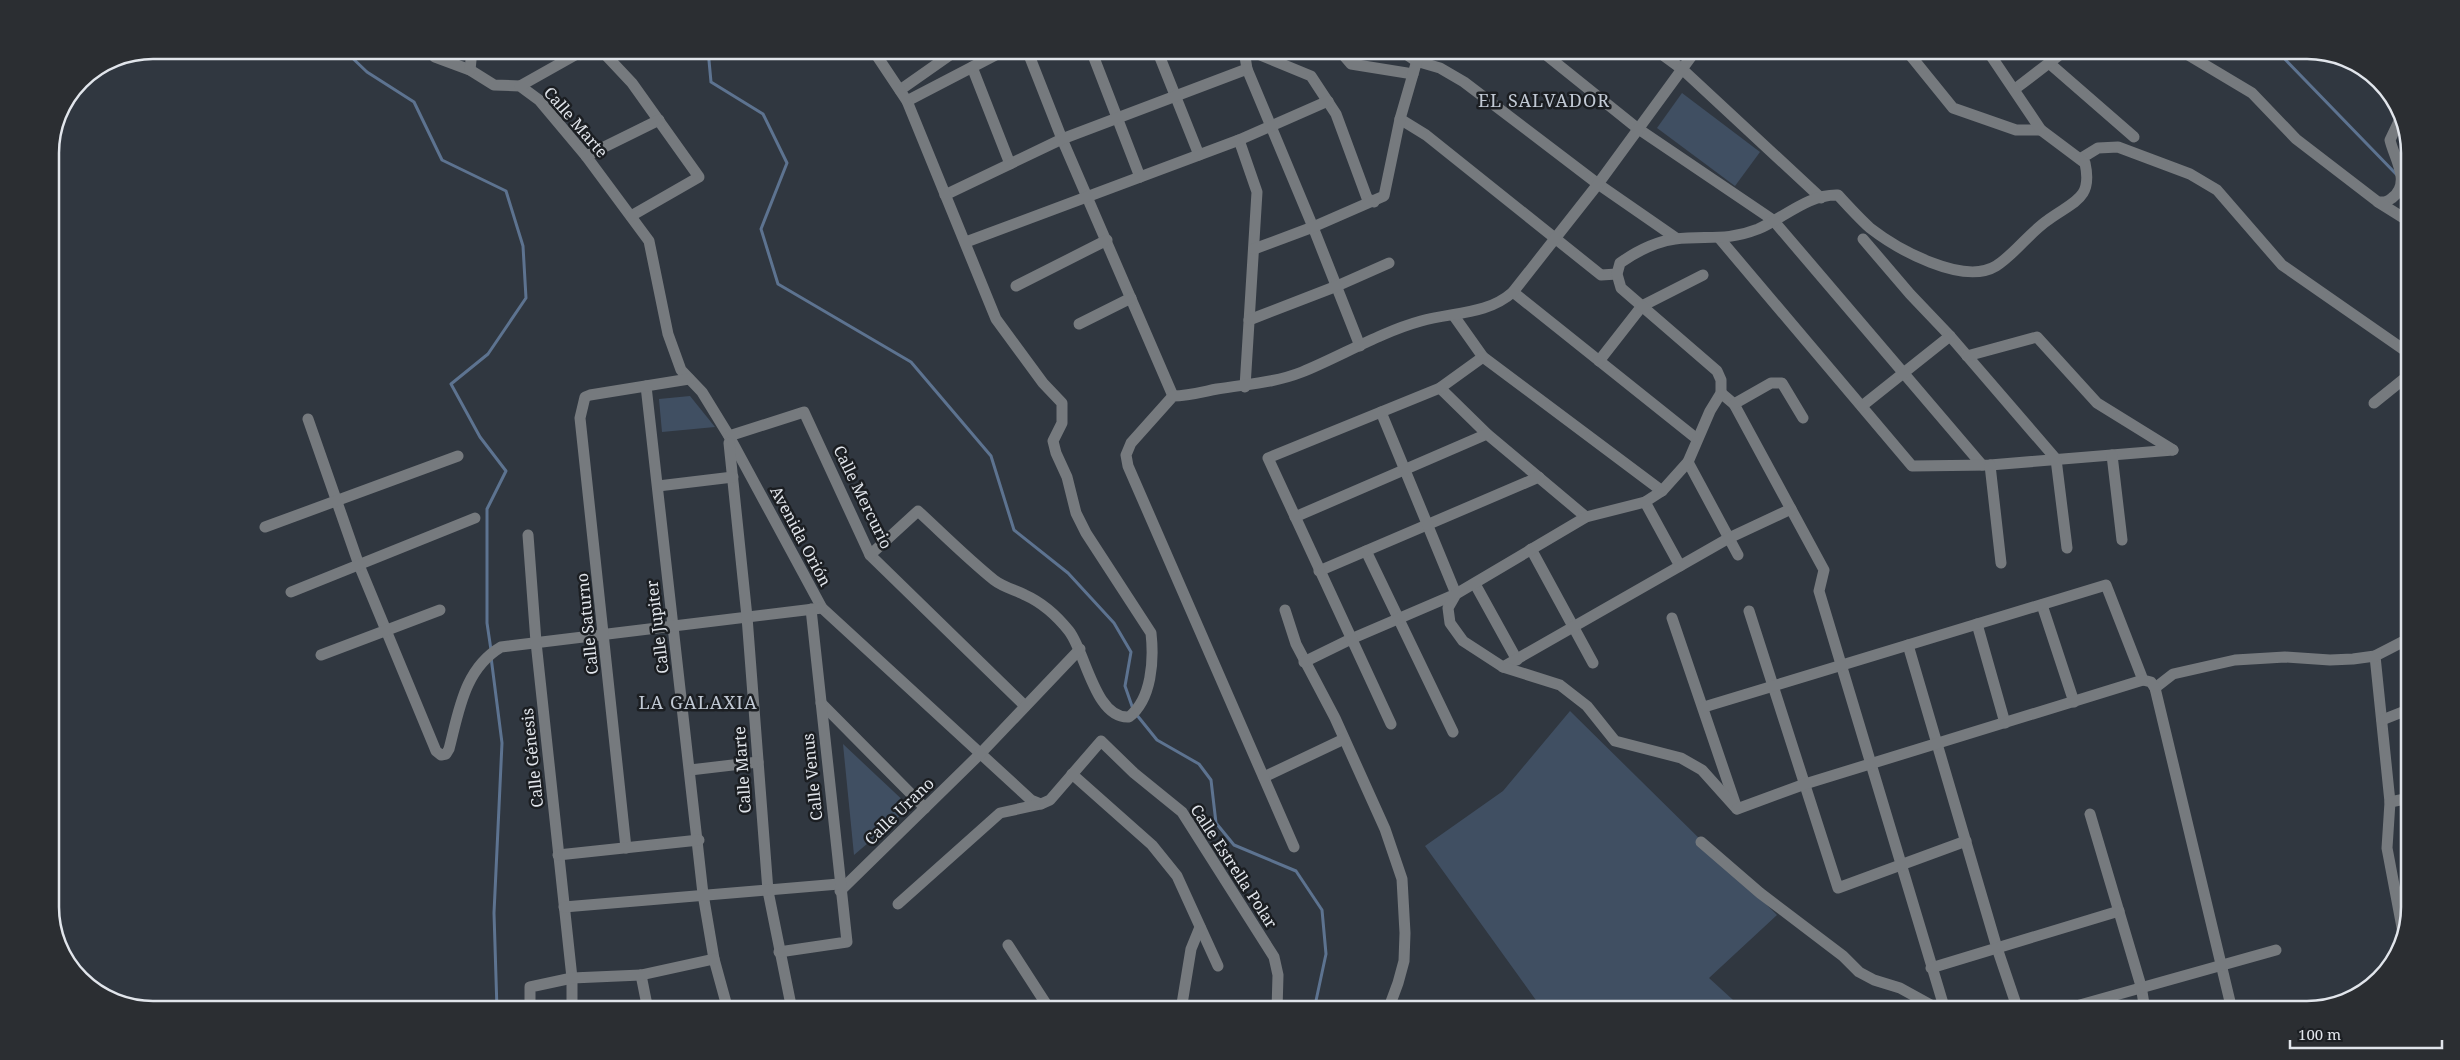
<svg xmlns="http://www.w3.org/2000/svg" width="2460" height="1060" font-family="'Noto Serif',serif">
  <rect width="100%" height="100%" fill="#303740"/>
  <g fill="#404f62">
    <polygon points="1682,93 1760,152 1735,186 1657,128"/>
    <polygon points="690,396 715,427 662,432 659,399"/>
    <polygon points="1570,711 1777,915 1709,978 1744,1010 1543,1010 1425,846 1503,791"/>
    <polygon points="843,744 910,807 854,855"/>
  </g>
  <g fill="none" stroke-linecap="round" stroke-linejoin="round">
    <g stroke="#5d7390" stroke-width="3">
      <polyline points="344,50 367,72 414,102 442,160 506,191 523,246 526,298 488,354 451,384 480,437 506,471 487,509 487,623 491,650"/>
      <polyline points="708,50 711,82 763,114 787,163 761,229 778,284 911,362 991,456 1014,530 1068,573 1114,623 1131,652 1125,686 1133,709"/>
      <polyline points="2276,50 2397,175"/>
      <polyline points="491,657 502,743 494,913 497,1010"/>
      <polyline points="1136,714 1157,740 1199,764 1211,780 1216,823 1234,845 1296,871 1322,910 1326,954 1314,1010"/>
    </g>
    <g stroke="#767a7e" stroke-width="11">
      <polyline points="427,50 435,57 470,70 494,85 520,86 539,100 586,156 649,241 668,334 681,370 702,392 729,436 822,608 1031,800 1041,804"/>
      <polyline points="601,50 632,83 699,177 631,216"/>
      <polyline points="1027,50 1062,139 1173,396"/>
      <polyline points="1091,50 1140,177"/>
      <polyline points="1157,50 1199,155"/>
      <polyline points="1244,50 1247,69 1313,227 1360,346"/>
      <polyline points="1248,50 1311,76 1336,114 1367,198 1374,202"/>
      <polyline points="1339,50 1351,64 1413,74"/>
      <polyline points="1400,50 1416,61 1440,68 1464,82 1598,184 1676,238"/>
      <polyline points="1540,50 1637,128 1773,220 1982,465"/>
      <polyline points="1656,50 1682,69 1821,198"/>
      <polyline points="1764,50 1765,51"/>
      <polyline points="1906,50 1953,108 2016,130 2041,130"/>
      <path d="M2180 50 2252 93 2296 139 2378 202C2385 202 2387 202 2392 198 2412 183 2394 158 2390 140L2400 119"/>
      <polyline points="2049,63 2134,137"/>
      <polyline points="972,67 1010,164"/>
      <polyline points="470,70 472,50"/>
      <polyline points="520,86 584,50"/>
      <polyline points="2015,89 2066,50"/>
      <polyline points="900,90 957,50"/>
      <polyline points="907,101 1005,50"/>
      <polyline points="1400,119 1426,135 1601,275 1617,274"/>
      <polyline points="1239,140 1257,192 1245,387"/>
      <polyline points="586,156 659,120"/>
      <polyline points="2080,159 2098,148 2118,147 2190,174 2217,190 2282,265 2410,354"/>
      <polyline points="945,195 1062,139 1247,69"/>
      <polyline points="2378,202 2410,222"/>
      <polyline points="1720,239 1912,466 1990,465 2173,450"/>
      <polyline points="1863,239 1910,294 1950,336 2056,459 2067,548"/>
      <polyline points="966,242 1239,140 1328,101"/>
      <polyline points="1254,249 1313,227 1384,196 1400,119 1420,50"/>
      <polyline points="1016,286 1107,240"/>
      <polyline points="1513,292 1697,439"/>
      <polyline points="1454,316 1483,357 1662,491"/>
      <polyline points="1249,320 1337,286 1389,263"/>
      <polyline points="1079,324 1131,298"/>
      <polyline points="1967,356 2037,337 2097,403 2173,450"/>
      <polyline points="1599,361 1642,306 1703,275"/>
      <polyline points="646,386 703,894 714,959 728,1010"/>
      <polyline points="1440,388 1487,434 1586,517"/>
      <polyline points="1721,393 1734,404 1824,570 1819,591 1945,1010"/>
      <polyline points="2374,403 2410,374"/>
      <polyline points="1734,404 1771,383 1782,383 1803,418"/>
      <polyline points="1862,406 1950,336"/>
      <path d="M308 419 359 565 436 751 441 755 446 754 449 749C459 711 464 669 501 647L822 608"/>
      <polyline points="729,436 804,412 870,555 1025,706"/>
      <polyline points="729,443 747,617 768,891 792,1010"/>
      <polyline points="2112,455 2122,540"/>
      <polyline points="1688,462 1738,555"/>
      <polyline points="1990,465 2001,563"/>
      <polyline points="658,486 733,477"/>
      <polyline points="1645,502 1680,566"/>
      <polyline points="1295,517 1487,434"/>
      <polyline points="265,527 458,456"/>
      <polyline points="528,535 536,642 572,978 572,1010"/>
      <polyline points="1531,549 1593,663"/>
      <polyline points="1366,551 1453,732"/>
      <path d="M870 555 918 511C943 534 968 559 994 580 1003 587 1015 590 1025 595 1043 603 1057 616 1069 631 1086 653 1095 719 1129 717 1152 699 1154 660 1151 633L1086 533 1076 513 1067 477 1056 453 1053 441 1062 423V403L1043 383 996 319 907 101 873 50"/>
      <polyline points="1319,571 1539,477"/>
      <polyline points="1475,584 1517,660"/>
      <polyline points="291,592 475,518"/>
      <polyline points="2042,605 2074,702"/>
      <polyline points="1285,610 1296,644 1335,718 1385,829 1402,879 1405,933 1404,961 1398,983 1388,1010"/>
      <polyline points="1749,611 1838,888 1966,841"/>
      <polyline points="1672,618 1735,803"/>
      <polyline points="1977,624 2005,723"/>
      <polyline points="1908,645 1997,948 2018,1010"/>
      <polyline points="321,655 440,610"/>
      <polyline points="2375,656 2390,802 2387,848 2404,938"/>
      <polyline points="1304,662 1351,639 1456,594 1381,412"/>
      <polyline points="1503,667 1729,538 1791,509"/>
      <polyline points="2155,688 2173,674 2235,660 2285,657 2330,660 2353,659 2375,656 2410,638"/>
      <polyline points="821,703 925,808"/>
      <polyline points="1704,707 2106,585 2143,680 2151,682 2155,688 2232,1010"/>
      <polyline points="2382,720 2410,709"/>
      <polyline points="1391,724 1268,458 1440,388 1483,357"/>
      <polyline points="690,770 758,762"/>
      <polyline points="1072,774 1152,845 1177,876 1218,966"/>
      <polyline points="1264,777 1344,739"/>
      <polyline points="2390,802 2410,798"/>
      <path d="M1737 809 1702 770 1681 758 1615 741 1587 706 1560 685 1503 667 1463 641 1450 623 1448 608 1456 594 1586 517 1645 502 1662 491 1688 462 1710 411 1721 393V380L1717 371 1621 288 1617 274 1620 263C1637 251 1654 242 1675 239 1706 235 1725 242 1758 229 1784 218 1808 194 1838 195 1848 206 1859 218 1870 228 1897 249 1963 286 1996 266 2015 254 2029 233 2048 220 2074 201 2093 199 2085 163L2041 130 1987 50"/>
      <polyline points="1737,809 1805,784 2143,680"/>
      <polyline points="2090,814 2141,986 2145,1010"/>
      <polyline points="1701,842 1760,893 1843,956 1859,972 1874,980 1900,988 1940,1010"/>
      <path d="M1294 847 1128 466 1126 455 1131 443 1173 396C1188 396 1202 392 1217 389 1247 384 1274 383 1302 372 1341 356 1381 332 1421 321 1453 312 1487 315 1513 292L1598 184 1696 50"/>
      <polyline points="626,848 580,418 585,397 590,395 689,379"/>
      <polyline points="558,855 699,840"/>
      <polyline points="840,891 980,754 1080,649"/>
      <polyline points="898,904 1000,813 1041,804 1050,800 1101,741 1134,773 1182,812 1274,957 1278,975 1277,1010"/>
      <polyline points="564,907 839,884"/>
      <polyline points="1008,945 1050,1010"/>
      <polyline points="779,952 847,942 811,609"/>
      <polyline points="1931,968 2119,911"/>
      <polyline points="641,975 648,1010"/>
      <polyline points="530,1010 530,987 572,978 641,975 714,959"/>
      <polyline points="1181,1010 1191,949 1200,927"/>
      <polyline points="2062,1010 2276,950"/>
    </g>
  </g>
  <g text-anchor="middle" dominant-baseline="central" stroke-width="5" stroke-linejoin="round" paint-order="stroke">
    <g font-size="16" fill="#e1e5eb" stroke="#1b1e22">
      <text transform="translate(576 122) rotate(49)">Calle Marte</text>
      <text transform="translate(863 497) rotate(64)">Calle Mercurio</text>
      <text transform="translate(801 536) rotate(62)">Avenida Orión</text>
      <text transform="translate(587 624) rotate(-96)">Calle Saturno</text>
      <text transform="translate(657 627) rotate(-97)">Calle Jupiter</text>
      <text transform="translate(532 758) rotate(-96)">Calle Génesis</text>
      <text transform="translate(742 770) rotate(-94)">Calle Marte</text>
      <text transform="translate(812 777) rotate(-96)">Calle Venus</text>
      <text transform="translate(899 811) rotate(-44)">Calle Urano</text>
      <text transform="translate(1234 866) rotate(57)">Calle Estrella Polar</text>
    </g>
    <g font-size="18" letter-spacing="1" fill="#c1c9d4" stroke="#1b1e22">
      <text x="1544" y="100">EL SALVADOR</text>
      <text x="698" y="702">LA GALAXIA</text>
    </g>
  </g>
  <path d="M0 0H2460V1060H0ZM153 59H2307A94 94 0 0 1 2401 153V907A94 94 0 0 1 2307 1001H153A94 94 0 0 1 59 907V153A94 94 0 0 1 153 59Z" fill="#2b2e32" fill-rule="evenodd"/>
  <path fill="none" stroke="#e1e5eb" stroke-width="2.5" d="M153 59H2307A94 94 0 0 1 2401 153V907A94 94 0 0 1 2307 1001H153A94 94 0 0 1 59 907V153A94 94 0 0 1 153 59Z"/>
  <path d="M2290 1040v8h152v-8" fill="none" stroke="#e1e5eb" stroke-width="2.5"/>
  <text x="2298" y="1040" font-size="15" fill="#e1e5eb" stroke="#1b1e22" stroke-width="4" paint-order="stroke">100 m</text>
</svg>
